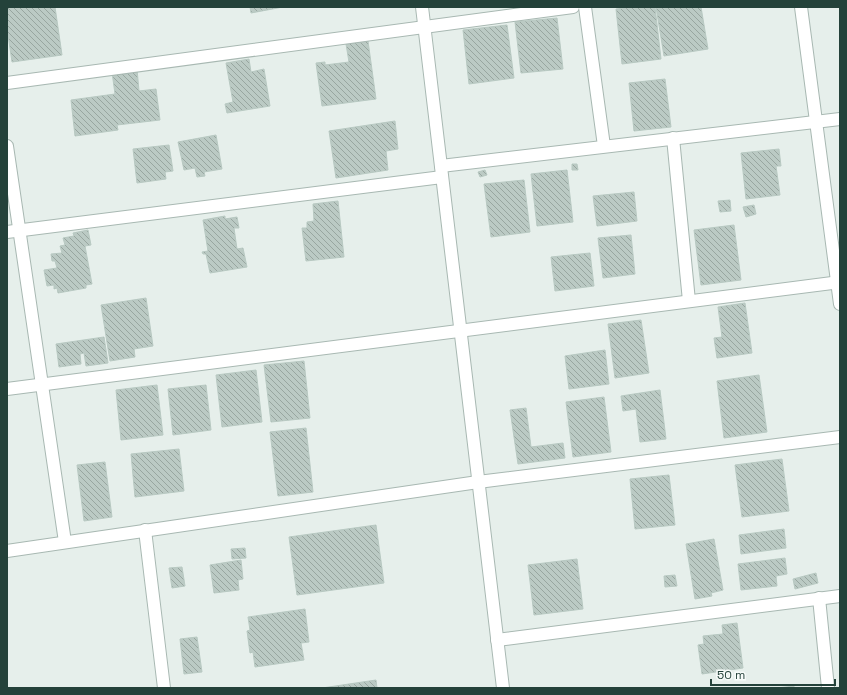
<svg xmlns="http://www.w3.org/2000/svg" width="847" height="695" font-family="'Space Grotesk',sans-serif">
  <defs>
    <pattern id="building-back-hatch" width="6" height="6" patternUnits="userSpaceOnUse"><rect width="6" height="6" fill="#bbcac4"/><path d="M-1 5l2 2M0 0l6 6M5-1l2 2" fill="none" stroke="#98a6a0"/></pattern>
  </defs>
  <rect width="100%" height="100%" fill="#e6efeb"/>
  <g fill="url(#building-back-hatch)" stroke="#b8c9c2">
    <polygon points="7,7 55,7 62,55 12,62 7,28"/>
    <polygon points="250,7 283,7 251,13"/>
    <polygon points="632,7 655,7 661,59 622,64 616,9"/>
    <polygon points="656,7 701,7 708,49 664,56"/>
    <polygon points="557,18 563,69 521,73 515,22"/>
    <polygon points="507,25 514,78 469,84 463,30"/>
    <polygon points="368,41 376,99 322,106 316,63 325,62 325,65 349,62 346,44"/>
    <polygon points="249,59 251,72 264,69 270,106 227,113 225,104 233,102 226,63"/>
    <polygon points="137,69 139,91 156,89 160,120 117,125 118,130 75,136 71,100 115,94 112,72"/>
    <polygon points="665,79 671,127 634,131 629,83"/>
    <polygon points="395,121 398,149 386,151 388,170 336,178 329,131"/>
    <polygon points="216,135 222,169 204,172 205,176 197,177 195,168 184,170 178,142"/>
    <polygon points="169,145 173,171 165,172 166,179 137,183 133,149"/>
    <polygon points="779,149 781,166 776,166 780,195 746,199 741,153"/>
    <polygon points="572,164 577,164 578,170 572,170"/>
    <polygon points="485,170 487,175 480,177 478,172"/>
    <polygon points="567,170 573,222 537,226 531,174"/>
    <polygon points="524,180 530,232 491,237 484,184"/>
    <polygon points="634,192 637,221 597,226 593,196"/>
    <polygon points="730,200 731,211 720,212 718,201"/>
    <polygon points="338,201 344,257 306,261 302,228 307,228 307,222 314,221 313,204"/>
    <polygon points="754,205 756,214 746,217 743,207"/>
    <polygon points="225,216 225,219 237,217 239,228 234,228 237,249 243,248 247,267 210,273 206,254 203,254 202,252 208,251 203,220"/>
    <polygon points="734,225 741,280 701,285 694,230"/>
    <polygon points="88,230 91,245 85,246 92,284 86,285 86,288 58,293 57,288 54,289 54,285 47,286 44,270 57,268 55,261 52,261 51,254 62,253 60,246 65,245 63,238 74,236 73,233"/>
    <polygon points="631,235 635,274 603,278 598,238"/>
    <polygon points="590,253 594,286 555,291 551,257"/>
    <polygon points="146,298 153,346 134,349 135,357 110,361 101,305"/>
    <polygon points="745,303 752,353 717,358 714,338 722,337 718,307"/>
    <polygon points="641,320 649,373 615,378 608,324"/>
    <polygon points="104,337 108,363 86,366 84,353 80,354 81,364 59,367 56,344"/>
    <polygon points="605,350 609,384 569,389 565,356"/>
    <polygon points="304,361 310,418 271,422 264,365"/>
    <polygon points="256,370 262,422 222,427 216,375"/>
    <polygon points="759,375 767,432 724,438 717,381"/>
    <polygon points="157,385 163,435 121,440 116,390"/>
    <polygon points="206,385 211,430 173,435 168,389"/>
    <polygon points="660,390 666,439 640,442 636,409 623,411 621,396"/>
    <polygon points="604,397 611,452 573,457 566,402"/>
    <polygon points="526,408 531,447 563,443 565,458 518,464 510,410"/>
    <polygon points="306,428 313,492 278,496 270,432"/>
    <polygon points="179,449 184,491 135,497 131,454"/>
    <polygon points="782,459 789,511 742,517 735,465"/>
    <polygon points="105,462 112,517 84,521 77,465"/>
    <polygon points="669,475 675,525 635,529 630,479"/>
    <polygon points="376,525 384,583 297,595 289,537"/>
    <polygon points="784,529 786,548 741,554 739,535"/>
    <polygon points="714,539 723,590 711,593 712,596 695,599 686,544"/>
    <polygon points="245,548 246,558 232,559 231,549"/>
    <polygon points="785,558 787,574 776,576 777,586 741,590 738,564"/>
    <polygon points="577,559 583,609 534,615 528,565"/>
    <polygon points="241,560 243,579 238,580 239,590 214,593 210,565"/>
    <polygon points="182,567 185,586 172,588 169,568"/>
    <polygon points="816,573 818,583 795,589 793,579"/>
    <polygon points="675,575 677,586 665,587 664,576"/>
    <polygon points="305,609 309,642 301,643 304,660 255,667 253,652 250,653 247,631 250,630 248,617"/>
    <polygon points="737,623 743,668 702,674 698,645 704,644 703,636 723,634 722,625"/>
    <polygon points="197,637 202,672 184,674 180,639"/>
    <polygon points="376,680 377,688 322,688"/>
    <polygon points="794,686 794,688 777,688"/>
  </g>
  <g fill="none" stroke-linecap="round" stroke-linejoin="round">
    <defs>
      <g id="minor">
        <polyline points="585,7 604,146"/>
        <polyline points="801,7 840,304"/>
        <polyline points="7,83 573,7"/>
        <polyline points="673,138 689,301"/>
        <polyline points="7,146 65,542"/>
        <polyline points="441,166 840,119"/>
        <polyline points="7,232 442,177"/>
        <polyline points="7,389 840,282"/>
        <polyline points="145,530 164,688"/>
        <polyline points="7,551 478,482 840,437"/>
        <polyline points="819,598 828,688"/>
        <polyline points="497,640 840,596"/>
      </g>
      <polyline id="tertiary" points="422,7 503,688"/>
    </defs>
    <use href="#minor" stroke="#a8b8b2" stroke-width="14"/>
    <use href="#tertiary" stroke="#a8b8b2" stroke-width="14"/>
    <use href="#minor" stroke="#fff" stroke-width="12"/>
    <use href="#tertiary" stroke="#fff" stroke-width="12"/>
  </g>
  <rect width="847" height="695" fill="none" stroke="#24423a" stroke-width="16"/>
  <path d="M711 679v6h124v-6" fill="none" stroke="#24423a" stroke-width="2"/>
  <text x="717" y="679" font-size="12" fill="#24423a" stroke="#f7fbf9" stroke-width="3" paint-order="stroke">50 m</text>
</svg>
